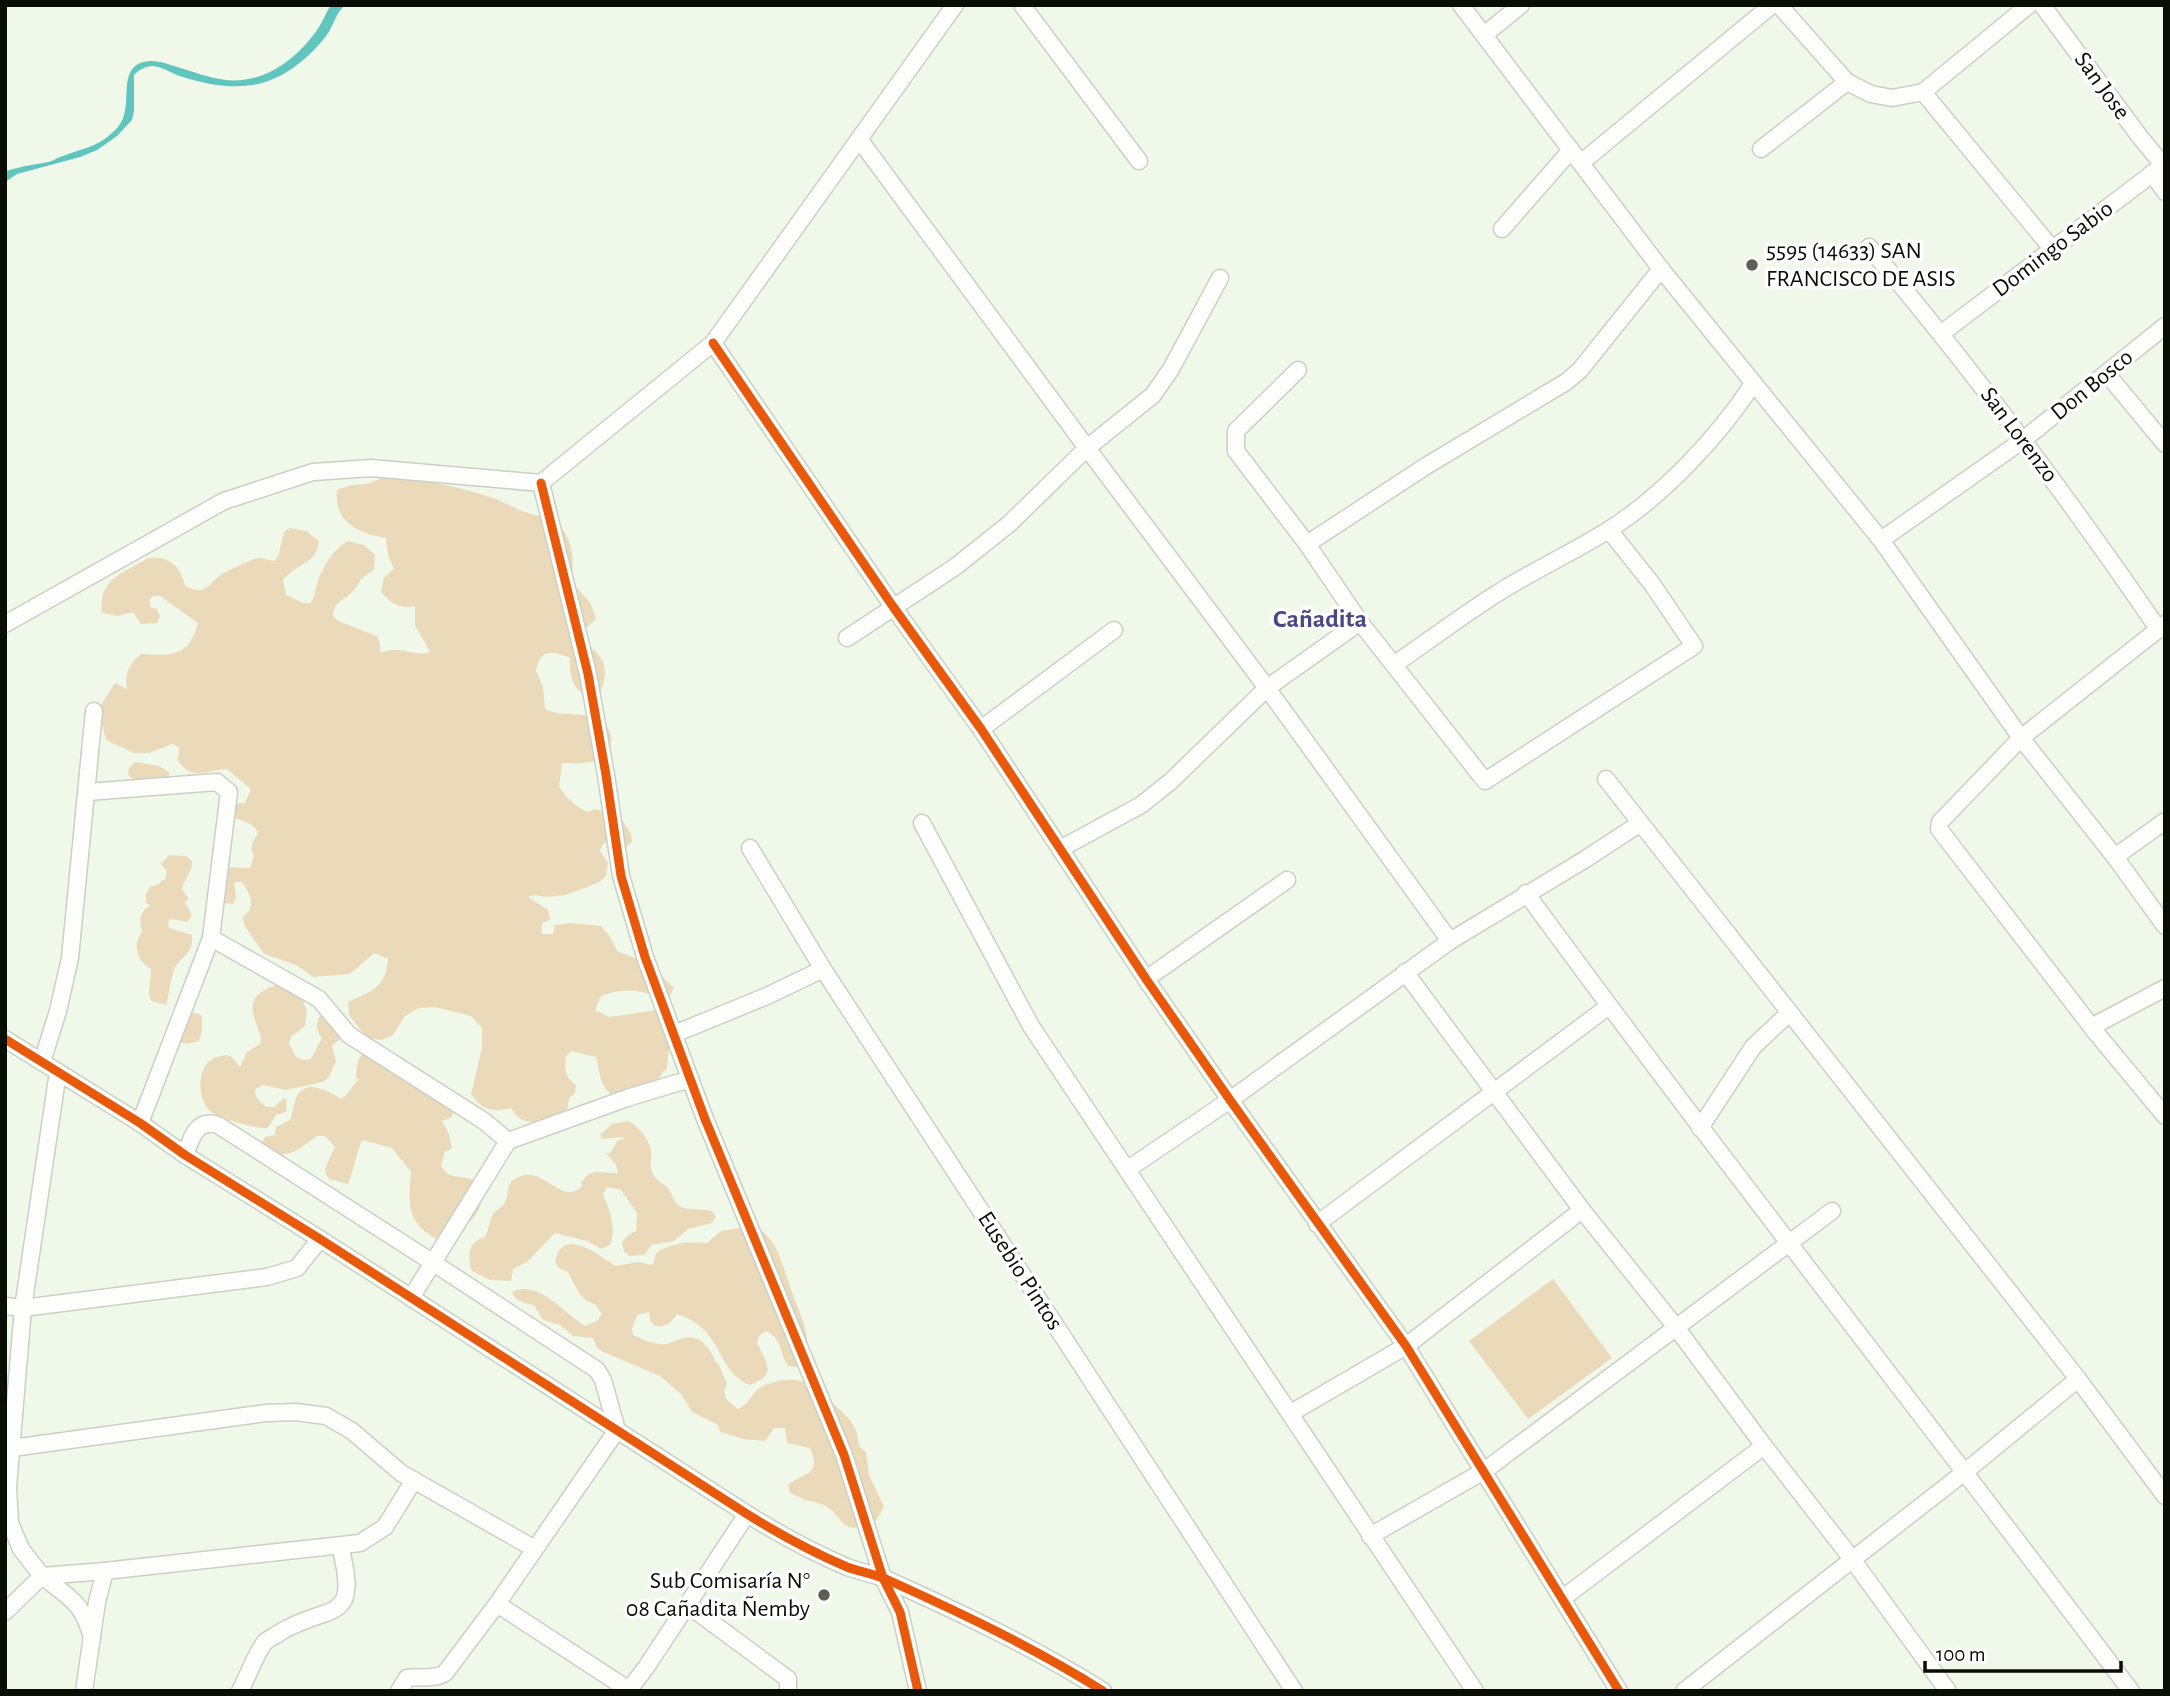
<svg xmlns="http://www.w3.org/2000/svg" width="2170" height="1696" font-family="'Alegreya Sans',sans-serif">
  <rect width="100%" height="100%" fill="#f0f9e9"/>
  <g fill="#eadaba">
    <path d="M385 477C423 479 460 487 496 499 506 503 515 509 525 512 537 517 550 515 559 525 574 541 574 561 571 581L591 604 596 619 585 629 587 644C608 660 609 673 598 697 574 697 569 678 570 658 552 650 540 649 536 671L543 687 545 709C564 720 604 705 611 736 613 742 609 752 604 756 593 765 575 763 562 763L559 787C567 798 575 807 588 812L595 809 619 815 631 834 632 842 624 849 611 842 603 844 600 851 608 863 606 876 601 881 587 887 565 895 548 897 533 895 528 897 548 910 550 920 542 923V934H553L555 925 570 923 601 926 611 938 617 951 648 963 674 988 670 996 664 999C638 990 628 987 601 996L595 1010 609 1017 657 1010 670 1036 667 1069 663 1072 655 1084 614 1097C598 1084 601 1074 596 1057L572 1051 566 1056C564 1069 565 1077 576 1085L575 1093 569 1098 567 1113C548 1119 523 1132 511 1108 494 1113 481 1110 471 1094L482 1048V1028L471 1016 435 1007 419 1008 405 1016 393 1035 381 1040 369 1038 363 1033 349 1015 348 1002C373 990 385 989 388 959L374 953 350 974 313 977 296 965 264 954 244 925 243 916C257 908 250 893 242 882H234L236 897 233 904 225 903 219 897 218 867 250 868 254 856 251 849 253 841 258 834C254 821 244 823 234 817L235 804 245 803 251 789 227 769C208 770 190 782 178 760L179 747 172 744 149 753H134L106 740 98 710 115 683 127 689C124 674 129 664 141 654 171 656 189 657 198 623L160 596H153L150 599V607L157 609 160 616 157 623 141 624 133 612 118 616 102 613C98 579 121 575 146 559 167 554 181 566 185 586 207 597 206 585 222 574 227 571 252 559 258 558 263 558 269 560 274 561L278 557 284 532 290 528 306 531 319 541C317 564 297 563 283 580L286 595 303 603H311C315 596 315 589 318 581 323 565 334 549 348 541L364 545 375 555 374 570C356 580 362 583 350 594 341 602 334 602 333 616L338 621 377 636 380 644V652C386 652 392 649 398 650 410 651 419 656 430 652L415 625V606C400 610 391 603 381 592L384 577 394 569 388 555 386 538C358 533 334 523 337 490L351 485 367 484Z"/>
    <polygon points="135,762 159,766 169,772 170,780 141,785 128,775 129,768"/>
    <path d="M169 855 186 856 192 861C193 873 184 878 182 889L189 899 185 902 192 915 188 922 170 919 168 923 169 928 192 935C194 957 178 955 173 973 170 983 169 995 166 1005L151 1001 149 993 151 969C137 961 132 945 142 932 140 920 138 912 150 906L146 902V894L150 887 157 885 166 878V870L161 864Z"/>
    <path d="M280 985 301 996 307 1011 305 1026 292 1036 289 1043 296 1057 303 1060 311 1059 322 1038C316 1031 316 1026 319 1017L326 1014 345 1035 332 1046 336 1061 329 1077 323 1082 286 1090 263 1085 255 1089 256 1097 266 1107H274L284 1098 287 1100 286 1112 276 1115 268 1128C256 1129 220 1119 210 1111 198 1099 196 1071 211 1060 214 1057 222 1056 227 1055L232 1057 240 1067 247 1052 260 1044 261 1039C257 1021 243 1003 263 991 269 987 273 986 280 985Z"/>
    <path d="M180 1013H197L202 1016V1032L199 1041C189 1045 178 1044 168 1038 165 1026 168 1018 180 1013Z"/>
    <path d="M365 1051 455 1112 450 1118 442 1121 449 1134 452 1149 445 1151 441 1166C449 1180 461 1175 474 1180 480 1182 481 1188 482 1193 482 1220 461 1227 443 1242 407 1226 408 1207 411 1172L392 1148 362 1140C356 1154 354 1169 348 1184L329 1179 325 1173 326 1166 335 1147 325 1136H317C301 1147 296 1155 274 1155L261 1144 265 1137 275 1135 276 1127 290 1120C293 1113 293 1106 296 1098 305 1077 328 1091 341 1099L344 1097 359 1079H356C357 1068 356 1059 365 1051Z"/>
    <path d="M628 1121C638 1126 649 1139 651 1150 652 1157 649 1166 652 1172 655 1180 662 1182 667 1187 672 1193 673 1201 679 1206 688 1211 702 1208 712 1211L716 1217 712 1223 688 1229 674 1241 651 1245 645 1255 629 1256 624 1251 622 1243 627 1236 636 1231 637 1213 621 1190 607 1187 603 1194C609 1209 617 1228 610 1245L602 1249 587 1241 555 1233 527 1262 513 1269 511 1281 490 1280 472 1271C467 1256 468 1242 485 1237 489 1230 489 1222 492 1216 495 1209 504 1208 506 1200 509 1193 506 1186 513 1180 542 1159 560 1208 582 1186L581 1183C591 1166 602 1174 618 1173L616 1165 606 1153H610L618 1140 625 1139 621 1137 603 1139 600 1135 612 1124Z"/>
    <path d="M753 1226C777 1235 783 1268 791 1289 797 1308 809 1328 807 1348 807 1353 804 1359 803 1364L796 1367 788 1366C779 1354 783 1338 766 1331L759 1336 757 1343C767 1363 778 1376 749 1385 723 1372 724 1353 706 1332 698 1323 688 1318 677 1314 670 1324 668 1327 655 1326L650 1320 649 1312 637 1315 632 1329 633 1335C642 1339 650 1343 660 1344 669 1345 675 1340 683 1338 701 1334 710 1348 716 1363H718L727 1384 724 1391 726 1399 738 1409C751 1403 752 1390 765 1385 798 1372 814 1384 836 1406 851 1421 857 1424 859 1446L866 1452 869 1475 884 1507 873 1525C834 1535 847 1515 821 1504 816 1501 810 1502 805 1500 801 1498 795 1495 790 1493L788 1485C803 1472 822 1476 810 1448L787 1443 785 1428H774L765 1441 744 1439 720 1432 718 1425 692 1412 681 1394 660 1376 603 1352 597 1348 593 1338 573 1336 560 1325 543 1320 534 1305C526 1304 515 1301 512 1292 537 1278 567 1315 585 1326L597 1321 602 1314 596 1305 585 1300 579 1293 568 1272 559 1268 555 1262C556 1258 557 1254 559 1251 570 1231 604 1259 616 1266L638 1262 653 1265 656 1253C671 1243 689 1241 707 1243L721 1231Z"/>
    <polygon points="1553,1279 1612,1358 1528,1419 1469,1341"/>
  </g>
  <path fill="#60c5bd" d="M331 5H345C335 14 334 25 326 36 310 57 287 76 262 83 235 90 209 85 183 77 172 74 164 67 153 66 145 66 139 70 134 75V111L132 120 117 136 97 150 80 157 17 174 5 182 7 171C21 166 34 165 48 162 54 161 58 157 63 156 86 147 100 147 118 127 134 108 118 76 138 64 149 58 163 62 174 66 191 71 209 78 226 80 263 84 294 61 315 33 322 24 325 14 331 5Z"/>
  <g fill="none" stroke-linecap="round" stroke-linejoin="round">
    <defs>
      <g id="street">
        <polyline points="1022,5 1139,161"/>
        <polyline points="1461,5 1661,269 1881,540 2021,738 2115,857 2165,821"/>
        <polyline points="1779,5 1847,82 1871,94 1892,98 1923,92 2029,5"/>
        <polyline points="2042,5 2140,137 2163,165"/>
        <polyline points="1484,35 1521,5"/>
        <polyline points="1923,92 2053,250"/>
        <polyline points="859,139 1087,448 1267,688 1450,941"/>
        <polyline points="1761,149 1847,82"/>
        <polyline points="1582,162 1772,5"/>
        <polyline points="2152,173 2165,192"/>
        <polyline points="1502,229 1571,150"/>
        <path d="M1869 247C1973 370 2068 497 2159 630"/>
        <polyline points="1942,333 2165,164"/>
        <polyline points="713,343 894,608 981,729 1146,979 1230,1100 1406,1346 1619,1691"/>
        <polyline points="1298,370 1236,431 1236,451 1307,544 1360,622 1485,781 1694,646 1652,584 1609,530"/>
        <polyline points="2107,374 2165,444"/>
        <polyline points="541,483 588,674 606,775 621,876 645,957 705,1119 844,1455 883,1578 900,1612 918,1691"/>
        <polyline points="1881,540 2023,440 2165,326"/>
        <polyline points="1307,544 1426,466 1566,382 1580,370 1661,269"/>
        <polyline points="5,624 224,501 313,472 371,468 541,483 713,343 955,5"/>
        <polyline points="2165,624 2021,738 1940,822 1939,829 2097,1034 2165,1116"/>
        <polyline points="847,638 955,567 1009,524 1087,448 1153,395 1171,369 1220,278"/>
        <path d="M1395 664C1430 640 1464 614 1501 591 1535 570 1573 552 1607 531 1662 497 1718 437 1753 384"/>
        <polyline points="981,729 1114,630"/>
        <polyline points="1606,779 2078,1379 2165,1496"/>
        <polyline points="87,792 217,782 229,792 211,938 140,1123"/>
        <polyline points="922,823 1031,1026 1475,1691"/>
        <polyline points="750,848 823,969 1294,1691"/>
        <polyline points="1060,849 1141,805 1170,782 1267,688 1360,622"/>
        <polyline points="2115,857 2165,926"/>
        <path d="M1526 893C1723 1162 1930 1424 2131 1691"/>
        <polyline points="211,938 319,999 349,1035 484,1121 508,1141"/>
        <polyline points="1405,972 1582,1210 1675,1326 1764,1446 1852,1559 1948,1691"/>
        <polyline points="1146,979 1287,880"/>
        <polyline points="2093,1026 2165,988"/>
        <polyline points="674,1034 767,996 823,969"/>
        <path d="M5 1039 140 1123 185 1155 320 1239 747 1514C779 1534 812 1552 847 1567 860 1572 875 1574 888 1580 961 1613 1035 1648 1103 1691"/>
        <polyline points="42,1062 58,1011 70,958 94,711"/>
        <polyline points="58,1072 23,1308 8,1487 10,1523 21,1549 42,1576 105,1571 360,1543 385,1527 414,1480"/>
        <polyline points="1700,1128 1753,1047 1789,1013"/>
        <path d="M185 1155C191 1139 196 1118 218 1125L432 1262 597 1370 603 1380 617 1430 497 1604 445 1673C434 1680 420 1676 407 1678L399 1691"/>
        <polyline points="1128,1169 1230,1100 1450,941 1584,860 1639,824"/>
        <polyline points="1317,1224 1609,1006"/>
        <polyline points="411,1298 508,1141 627,1098 690,1079"/>
        <polyline points="5,1306 23,1308 267,1277 297,1268 320,1239"/>
        <polyline points="1291,1413 1406,1346 1582,1210"/>
        <polyline points="12,1448 266,1413 296,1412 326,1416 352,1431 401,1473 535,1549"/>
        <polyline points="1370,1536 1484,1471 1832,1211"/>
        <polyline points="1563,1598 1764,1446"/>
        <polyline points="497,1604 629,1690"/>
        <polyline points="688,1605 788,1679 788,1691"/>
        <path d="M5 1612 42 1576C69 1598 83 1602 92 1638"/>
        <polyline points="84,1691 97,1602 105,1571"/>
        <path d="M240 1691C247 1678 256 1653 265 1642 268 1639 275 1636 279 1633 329 1602 361 1627 340 1546"/>
        <polyline points="628,1691 647,1666 747,1514"/>
        <polyline points="1684,1691 1966,1471 2078,1379"/>
      </g>
    </defs>
    <use href="#street" stroke="#cad0c4" stroke-width="19"/>
    <use href="#street" stroke="#fdfefc" stroke-width="16"/>
    <defs>
      <g id="cycleway">
        <polyline points="713,343 894,608 981,729 1146,979 1230,1100 1406,1346 1619,1691"/>
        <polyline points="541,483 588,674 606,775 621,876 645,957 705,1119 844,1455 883,1578 900,1612 918,1691"/>
        <path d="M5 1039 140 1123 185 1155 320 1239 747 1514C779 1534 812 1552 847 1567 860 1572 875 1574 888 1580 961 1613 1035 1648 1103 1691"/>
      </g>
    </defs>
    <use href="#cycleway" stroke="#fff" stroke-width="13"/>
    <use href="#cycleway" stroke="#e8590c" stroke-width="9"/>
  </g>
  <g fill="#5a6055" stroke="#fff" stroke-width="2.5">
    <circle cx="1752" cy="265" r="7"/>
    <circle cx="824" cy="1595" r="7"/>
  </g>
  <g text-anchor="middle" dominant-baseline="central" stroke-width="7" stroke-linejoin="round" paint-order="stroke">
    <g font-size="24" fill="#090e05" stroke="#fff">
      <text transform="translate(2102 86) rotate(54)">San Jose</text>
      <text transform="translate(2053 249) rotate(-37)">Domingo Sabio</text>
      <text transform="translate(2092 385) rotate(-39)">Don Bosco</text>
      <text transform="translate(2019 435) rotate(53)">San Lorenzo</text>
      <text transform="translate(1020 1271) rotate(57)">Eusebio Pintos</text>
    </g>
    <g font-size="24" fill="#090e05" stroke="#fff" text-anchor="start">
      <text x="1766" y="251">5595 (14633) SAN<tspan x="1766" dy="28">FRANCISCO DE ASIS</tspan></text>
      <text x="810" y="1581" text-anchor="end">Sub Comisaría N°<tspan x="810" dy="28">08 Cañadita Ñemby</tspan></text>
    </g>
    <g font-size="26" font-weight="bold" fill="#494886" stroke="#fff">
      <text x="1320" y="619">Cañadita</text>
    </g>
  </g>
  <rect width="2170" height="1696" fill="none" stroke="#090e05" stroke-width="14"/>
  <path d="M1925 1661v10h196v-10" fill="none" stroke="#090e05" stroke-width="3.5"/>
  <text x="1936" y="1661" font-size="21" fill="#090e05" stroke="#ffffff" stroke-width="5" paint-order="stroke">100 m</text>
</svg>
